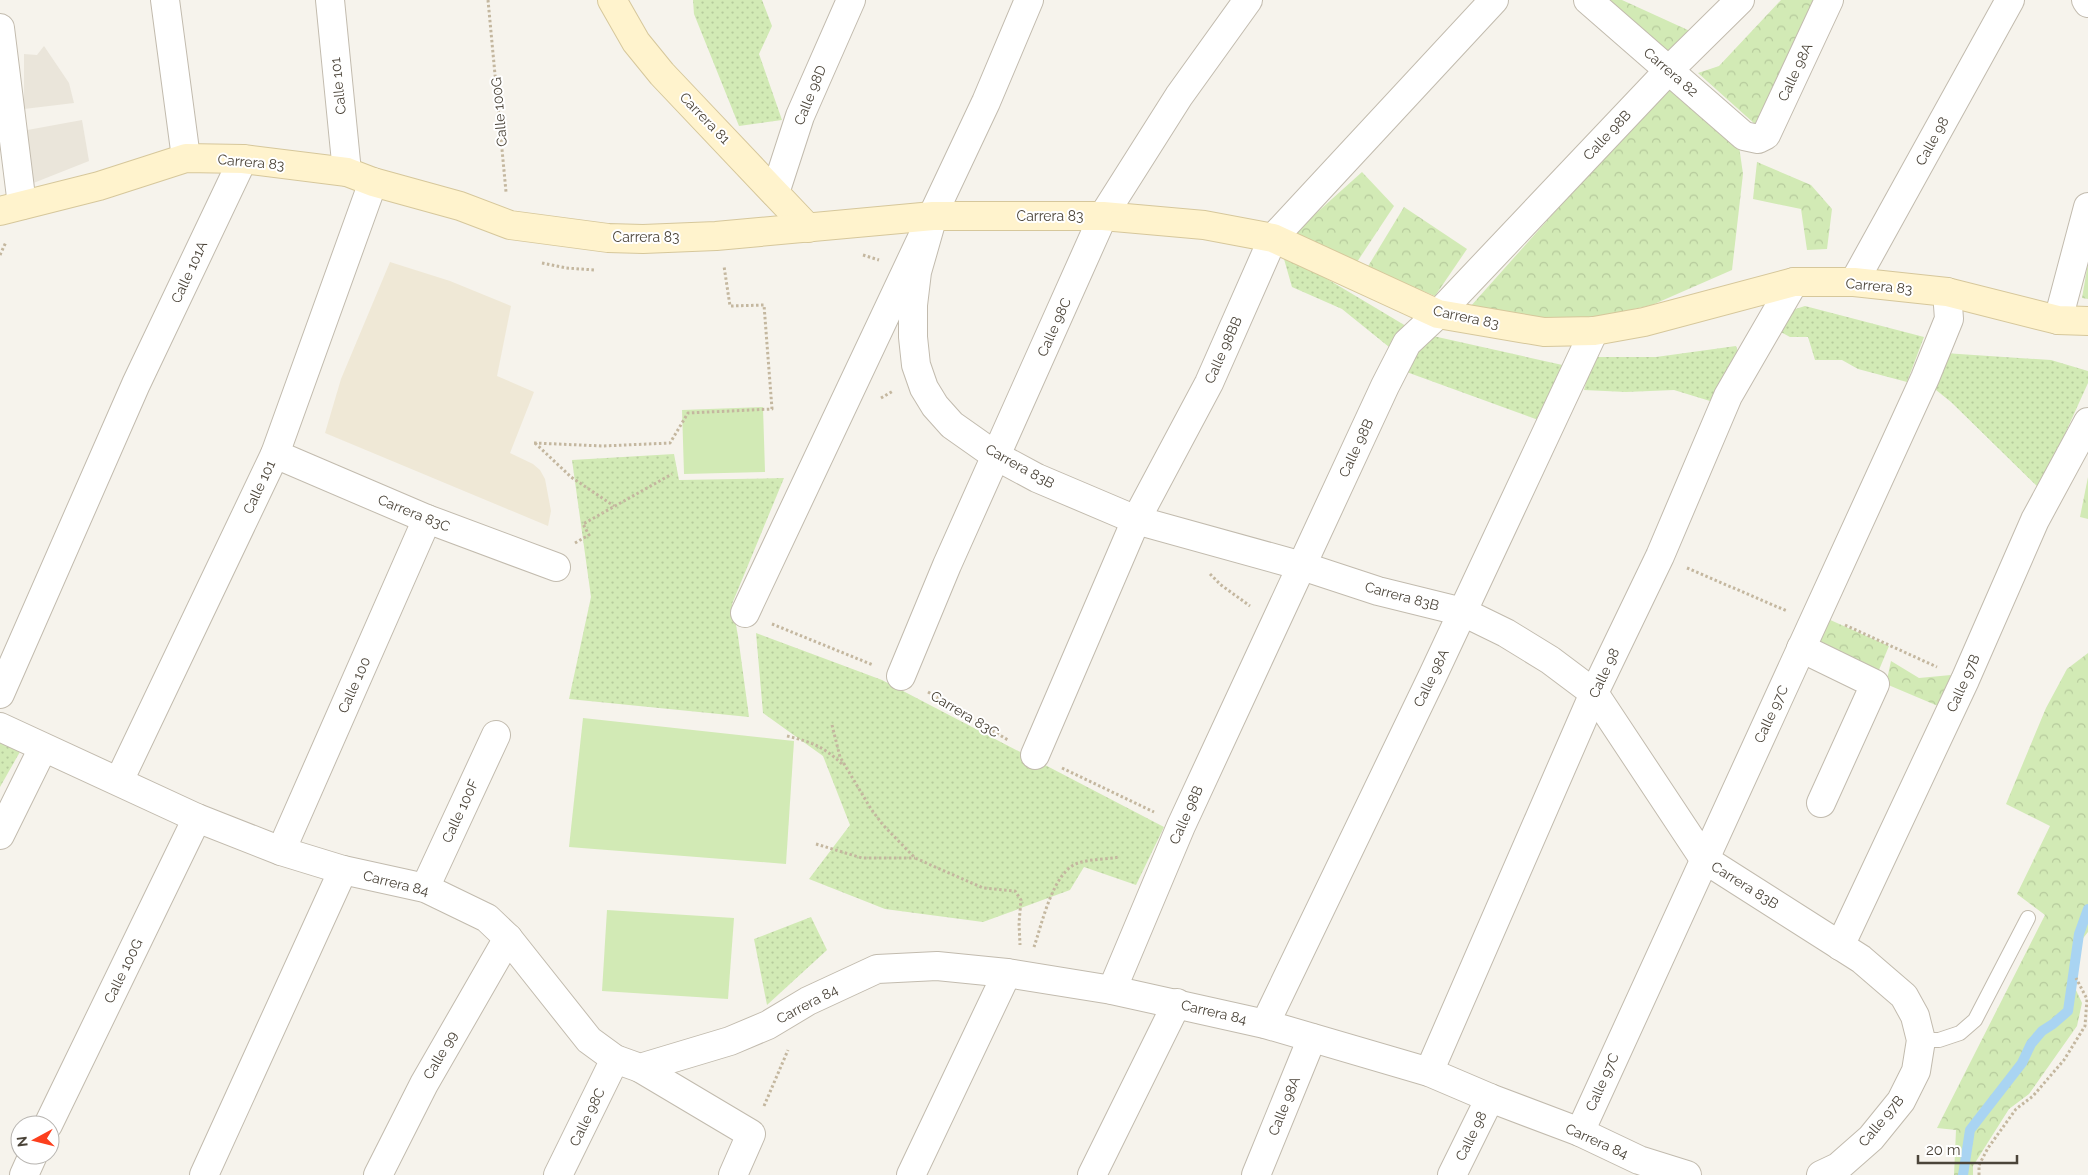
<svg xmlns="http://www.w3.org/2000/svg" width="2088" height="1175" font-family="Raleway,sans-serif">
  <defs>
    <pattern id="green-dots" width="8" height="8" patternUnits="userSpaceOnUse" patternTransform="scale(1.25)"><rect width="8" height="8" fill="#d2eab5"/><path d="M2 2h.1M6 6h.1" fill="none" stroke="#b6ca9c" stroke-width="1.8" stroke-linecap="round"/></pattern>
    <pattern id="forest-crowns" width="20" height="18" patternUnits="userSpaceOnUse" patternTransform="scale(1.25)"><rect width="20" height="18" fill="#d2eab5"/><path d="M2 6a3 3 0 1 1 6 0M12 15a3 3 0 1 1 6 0" fill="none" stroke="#b6ca9c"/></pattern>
  </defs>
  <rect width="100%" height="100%" fill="#f6f3ec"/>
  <g fill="#eae5da">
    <polygon points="44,46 69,83 74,103 24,109 24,54 37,55"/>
    <polygon points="82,120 89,161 31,184 22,131"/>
  </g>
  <polygon fill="#efe8d6" points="390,262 450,281 511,306 497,376 534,392 510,453 533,464 540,470 545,479 551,511 548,526 325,433 341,379"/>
  <g fill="url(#green-dots)">
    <polygon points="693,0 762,0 772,26 759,54 782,120 739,126 694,14"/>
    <polygon points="1282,252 1406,326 1394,351 1342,309 1292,287"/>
    <polygon points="1805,306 1924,337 1907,382 1858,369 1842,360 1815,360 1808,337 1790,337 1775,329 1783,313"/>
    <polygon points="1424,334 1567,366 1541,421 1401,370"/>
    <polygon points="1736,346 1742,362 1710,401 1674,390 1626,392 1584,390 1593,357 1656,357"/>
    <polygon points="1944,353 2051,360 2088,371 2088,383 2040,489 1951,402 1931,386"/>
    <polygon points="674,454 679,480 784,478 732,604 738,636 749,717 569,699 591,597 572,460"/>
    <polygon points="756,633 882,680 1164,827 1136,885 1084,867 1070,890 983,922 885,909 809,879 850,825 823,756 763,713"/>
    <polygon points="0,740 21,750 0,787"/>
    <polygon points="811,917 827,950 767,1005 754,939"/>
  </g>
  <g fill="url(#forest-crowns)">
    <polygon points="1599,0 1622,0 1690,31 1668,60"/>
    <polygon points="1781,0 1815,0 1756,125 1698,73 1719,66"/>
    <polygon points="1668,85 1739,146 1743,174 1732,270 1652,305 1594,318 1516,317 1470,307"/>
    <polygon points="1757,162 1811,185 1832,209 1827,249 1807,250 1801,209 1753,199"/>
    <polygon points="1362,172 1394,206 1357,262 1293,234"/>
    <polygon points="1404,207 1467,249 1435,296 1367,268"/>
    <polygon points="2088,263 2088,299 2082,298"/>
    <polygon points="2088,477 2088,519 2080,517"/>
    <polygon points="1819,615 1889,646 1876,677 1820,644"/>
    <polygon points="2088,653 2088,932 2076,947 2069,975 2082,1003 2077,1026 2029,1094 2009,1109 1973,1166 1973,1175 1954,1175 1956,1130 1937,1128 2045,915 2017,894 2050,826 2006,804 2046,708 2067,669"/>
    <polygon points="1891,661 1919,678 1951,675 1938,706 1886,684"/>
  </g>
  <g fill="#d2eab5">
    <polygon points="763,407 765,472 684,474 682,410"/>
    <polygon points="583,718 794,741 786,864 569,847"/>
    <polygon points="607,910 734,918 728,999 602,991"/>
  </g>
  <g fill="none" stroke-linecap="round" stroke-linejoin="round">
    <polyline stroke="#a9d4f2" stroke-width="10" points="1963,1175 1970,1130 2022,1063 2031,1044 2042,1031 2053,1024 2068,1011 2079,934 2088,909"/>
    <defs>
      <polyline id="lane" points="1921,1040 1939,1040 1960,1033 1975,1020 2028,918"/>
      <g id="street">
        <polyline points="165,0 186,158"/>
        <polyline points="330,0 347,172"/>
        <polyline points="1588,0 1744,136 1758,139 1766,135 1829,0"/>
        <polyline points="2086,0 2088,3"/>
        <polyline points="0,28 22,205"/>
        <polyline points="775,193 800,116 851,0"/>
        <polyline points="933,216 917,272 913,305 913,337 916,365 924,388 935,406 952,425 996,456 1037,478 1136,520 1302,566 1378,591 1463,612 1506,633 1550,660 1594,693 1704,859 1861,959 1904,996 1915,1016 1921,1040 1916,1071 1901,1101 1871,1138 1838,1167 1821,1175"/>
        <polyline points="1854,282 2010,0"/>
        <polyline points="2058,320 2088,207"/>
        <polyline points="275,454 427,519 556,567"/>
        <polyline points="745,613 986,102 1029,0"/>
        <polyline points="1801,648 1875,684 1821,803"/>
        <polyline points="901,676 947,565 1103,216 1179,96 1248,0"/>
        <polyline points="0,694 136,384 243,159"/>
        <polyline points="0,727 197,818 281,851 343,870 425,888 487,918 508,938 589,1040 615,1059 640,1068 730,1041 768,1025 808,1001 877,969 937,966 1007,973 1112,990 1265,1024 1429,1072 1490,1098 1580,1132 1639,1160 1687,1175"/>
        <polyline points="1035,755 1136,520 1209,383 1273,238 1494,0"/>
        <polyline points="119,781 275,454 373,182"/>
        <polyline points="0,835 43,748"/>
        <polyline points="281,851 427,519"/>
        <polyline points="425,888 496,735"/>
        <polyline points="1840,946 1965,680 2035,520 2088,422"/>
        <polyline points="1112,990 1181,826 1385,386 1407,343 1438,314 1669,70 1740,0"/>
        <polyline points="1265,1024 1433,675 1594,331"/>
        <polyline points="640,1068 751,1134 733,1175"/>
        <polyline points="1429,1072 1594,693 1660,556 1728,396 1794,282"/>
        <polyline points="48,1125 197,818"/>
        <polyline points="1580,1132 1925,378 1949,319 1947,292"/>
        <polyline points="24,1175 33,1155"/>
        <polyline points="204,1175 343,870"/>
        <polyline points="378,1175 424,1084 508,938"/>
        <polyline points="558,1175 615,1059"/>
        <polyline points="911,1175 1007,973"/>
        <polyline points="1092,1175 1177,1003"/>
        <polyline points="1256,1175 1312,1038"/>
        <polyline points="1452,1175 1490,1098"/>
      </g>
      <g id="secondary">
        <polyline points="612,0 636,42 662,74 808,228"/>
        <polyline points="0,211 99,186 186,158 243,159 347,172 373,182 460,206 510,225 608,238 643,239 716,236 933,216 1103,216 1204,225 1273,238 1438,314 1544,332 1594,331 1644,322 1794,282 1854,282 1947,292 2058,320 2088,321"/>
      </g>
    </defs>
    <use href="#lane" stroke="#c2bbae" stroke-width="16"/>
    <use href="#street" stroke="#c2bbae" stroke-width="30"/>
    <use href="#secondary" stroke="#d6c79b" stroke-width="30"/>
    <g stroke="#c4b79f" stroke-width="3" stroke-dasharray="2.5 2.5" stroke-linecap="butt">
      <polyline points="488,0 506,192"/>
      <polyline points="0,255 6,242"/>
      <polyline points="863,255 879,260"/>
      <polyline points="542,263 566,268 595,270"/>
      <polyline points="881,398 893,391"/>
      <polyline points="534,443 603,446 670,443 688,413 772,409 764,305 730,306 724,266"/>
      <polyline points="535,443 571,477 614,506"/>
      <polyline points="575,543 589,535 583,524 672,474"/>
      <polyline points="1687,568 1787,611"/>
      <polyline points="1210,574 1221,585 1250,606"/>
      <polyline points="772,624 873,665"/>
      <polyline points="1845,625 1937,667"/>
      <polyline points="928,692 1008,740"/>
      <polyline points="832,725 840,757 871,809 883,825 915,858 983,888 1015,891 1021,900 1019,923 1020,945"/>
      <path d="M787 736C812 742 824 747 842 764"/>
      <polyline points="1062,768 1154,812"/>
      <polyline points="816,844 862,858 915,858"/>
      <path d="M1034 947C1042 924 1053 871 1078 863 1091 859 1107 859 1120 857"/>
      <polyline points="764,1106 788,1050"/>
      <polyline points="1979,1175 1979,1165 1988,1148 2016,1109 2033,1096 2064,1060 2085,1026 2087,999 2076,978"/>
    </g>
    <use href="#lane" stroke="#fff" stroke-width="14"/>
    <use href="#street" stroke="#fff" stroke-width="28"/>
    <use href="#secondary" stroke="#fff3cd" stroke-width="28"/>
  </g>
  <g text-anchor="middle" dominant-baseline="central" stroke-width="4" stroke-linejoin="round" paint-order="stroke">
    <g font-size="14" fill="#4b4439" stroke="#fff">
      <text transform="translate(1671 72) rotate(41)">Carrera 82</text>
      <text transform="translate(1795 72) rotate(-65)">Calle 98A</text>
      <text transform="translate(338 86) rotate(-96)">Calle 101</text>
      <text transform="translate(810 95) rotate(-68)">Calle 98D</text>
      <text transform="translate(499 112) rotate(-95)">Calle 100G</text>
      <text transform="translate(705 118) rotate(46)">Carrera 81</text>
      <text transform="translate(1607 135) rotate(-47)">Calle 98B</text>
      <text transform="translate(1932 141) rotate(-61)">Calle 98</text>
      <text transform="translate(251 162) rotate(5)">Carrera 83</text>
      <text x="1050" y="216">Carrera 83</text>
      <text x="646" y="237">Carrera 83</text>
      <text transform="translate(189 272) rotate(-65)">Calle 101A</text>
      <text transform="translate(1879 286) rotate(5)">Carrera 83</text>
      <text transform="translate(1466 317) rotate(12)">Carrera 83</text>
      <text transform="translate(1054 327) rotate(-66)">Calle 98C</text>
      <text transform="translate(1223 350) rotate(-66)">Calle 98BB</text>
      <text transform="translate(1356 448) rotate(-65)">Calle 98B</text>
      <text transform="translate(1020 466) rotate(29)">Carrera 83B</text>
      <text transform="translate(259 487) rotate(-65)">Calle 101</text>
      <text transform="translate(414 513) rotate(22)">Carrera 83C</text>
      <text transform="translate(1402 596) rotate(15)">Carrera 83B</text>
      <text transform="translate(1604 673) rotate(-65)">Calle 98</text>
      <text transform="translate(1431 678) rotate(-64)">Calle 98A</text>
      <text transform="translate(1963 683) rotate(-66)">Calle 97B</text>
      <text transform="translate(354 685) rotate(-66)">Calle 100</text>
      <text transform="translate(965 714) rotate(31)">Carrera 83C</text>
      <text transform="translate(1771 714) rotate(-65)">Calle 97C</text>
      <text transform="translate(460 811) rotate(-65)">Calle 100F</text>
      <text transform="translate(1186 815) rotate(-66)">Calle 98B</text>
      <text transform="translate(396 883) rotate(14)">Carrera 84</text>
      <text transform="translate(1745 885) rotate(32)">Carrera 83B</text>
      <text transform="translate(123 971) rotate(-64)">Calle 100G</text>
      <text transform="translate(807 1004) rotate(-28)">Carrera 84</text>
      <text transform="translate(1214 1012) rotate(13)">Carrera 84</text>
      <text transform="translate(440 1055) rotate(-60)">Calle 99</text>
      <text transform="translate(1602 1082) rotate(-66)">Calle 97C</text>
      <text transform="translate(1284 1106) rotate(-68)">Calle 98A</text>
      <text transform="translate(587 1117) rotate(-64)">Calle 98C</text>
      <text transform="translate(1881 1121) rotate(-50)">Calle 97B</text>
      <text transform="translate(1471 1136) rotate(-64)">Calle 98</text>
      <text transform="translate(1597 1141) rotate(24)">Carrera 84</text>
    </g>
  </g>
  <g transform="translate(35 1140) rotate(263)"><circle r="24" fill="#ffffff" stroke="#b7b4b0"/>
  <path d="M0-4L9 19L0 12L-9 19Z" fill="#fc3f1d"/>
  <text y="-8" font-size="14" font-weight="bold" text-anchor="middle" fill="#4b4439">N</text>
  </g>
  <path d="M1918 1155v8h99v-8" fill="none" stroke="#4b4439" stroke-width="2.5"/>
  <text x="1926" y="1155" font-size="15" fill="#4b4439" stroke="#ffffff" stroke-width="4" paint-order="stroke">20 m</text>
</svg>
